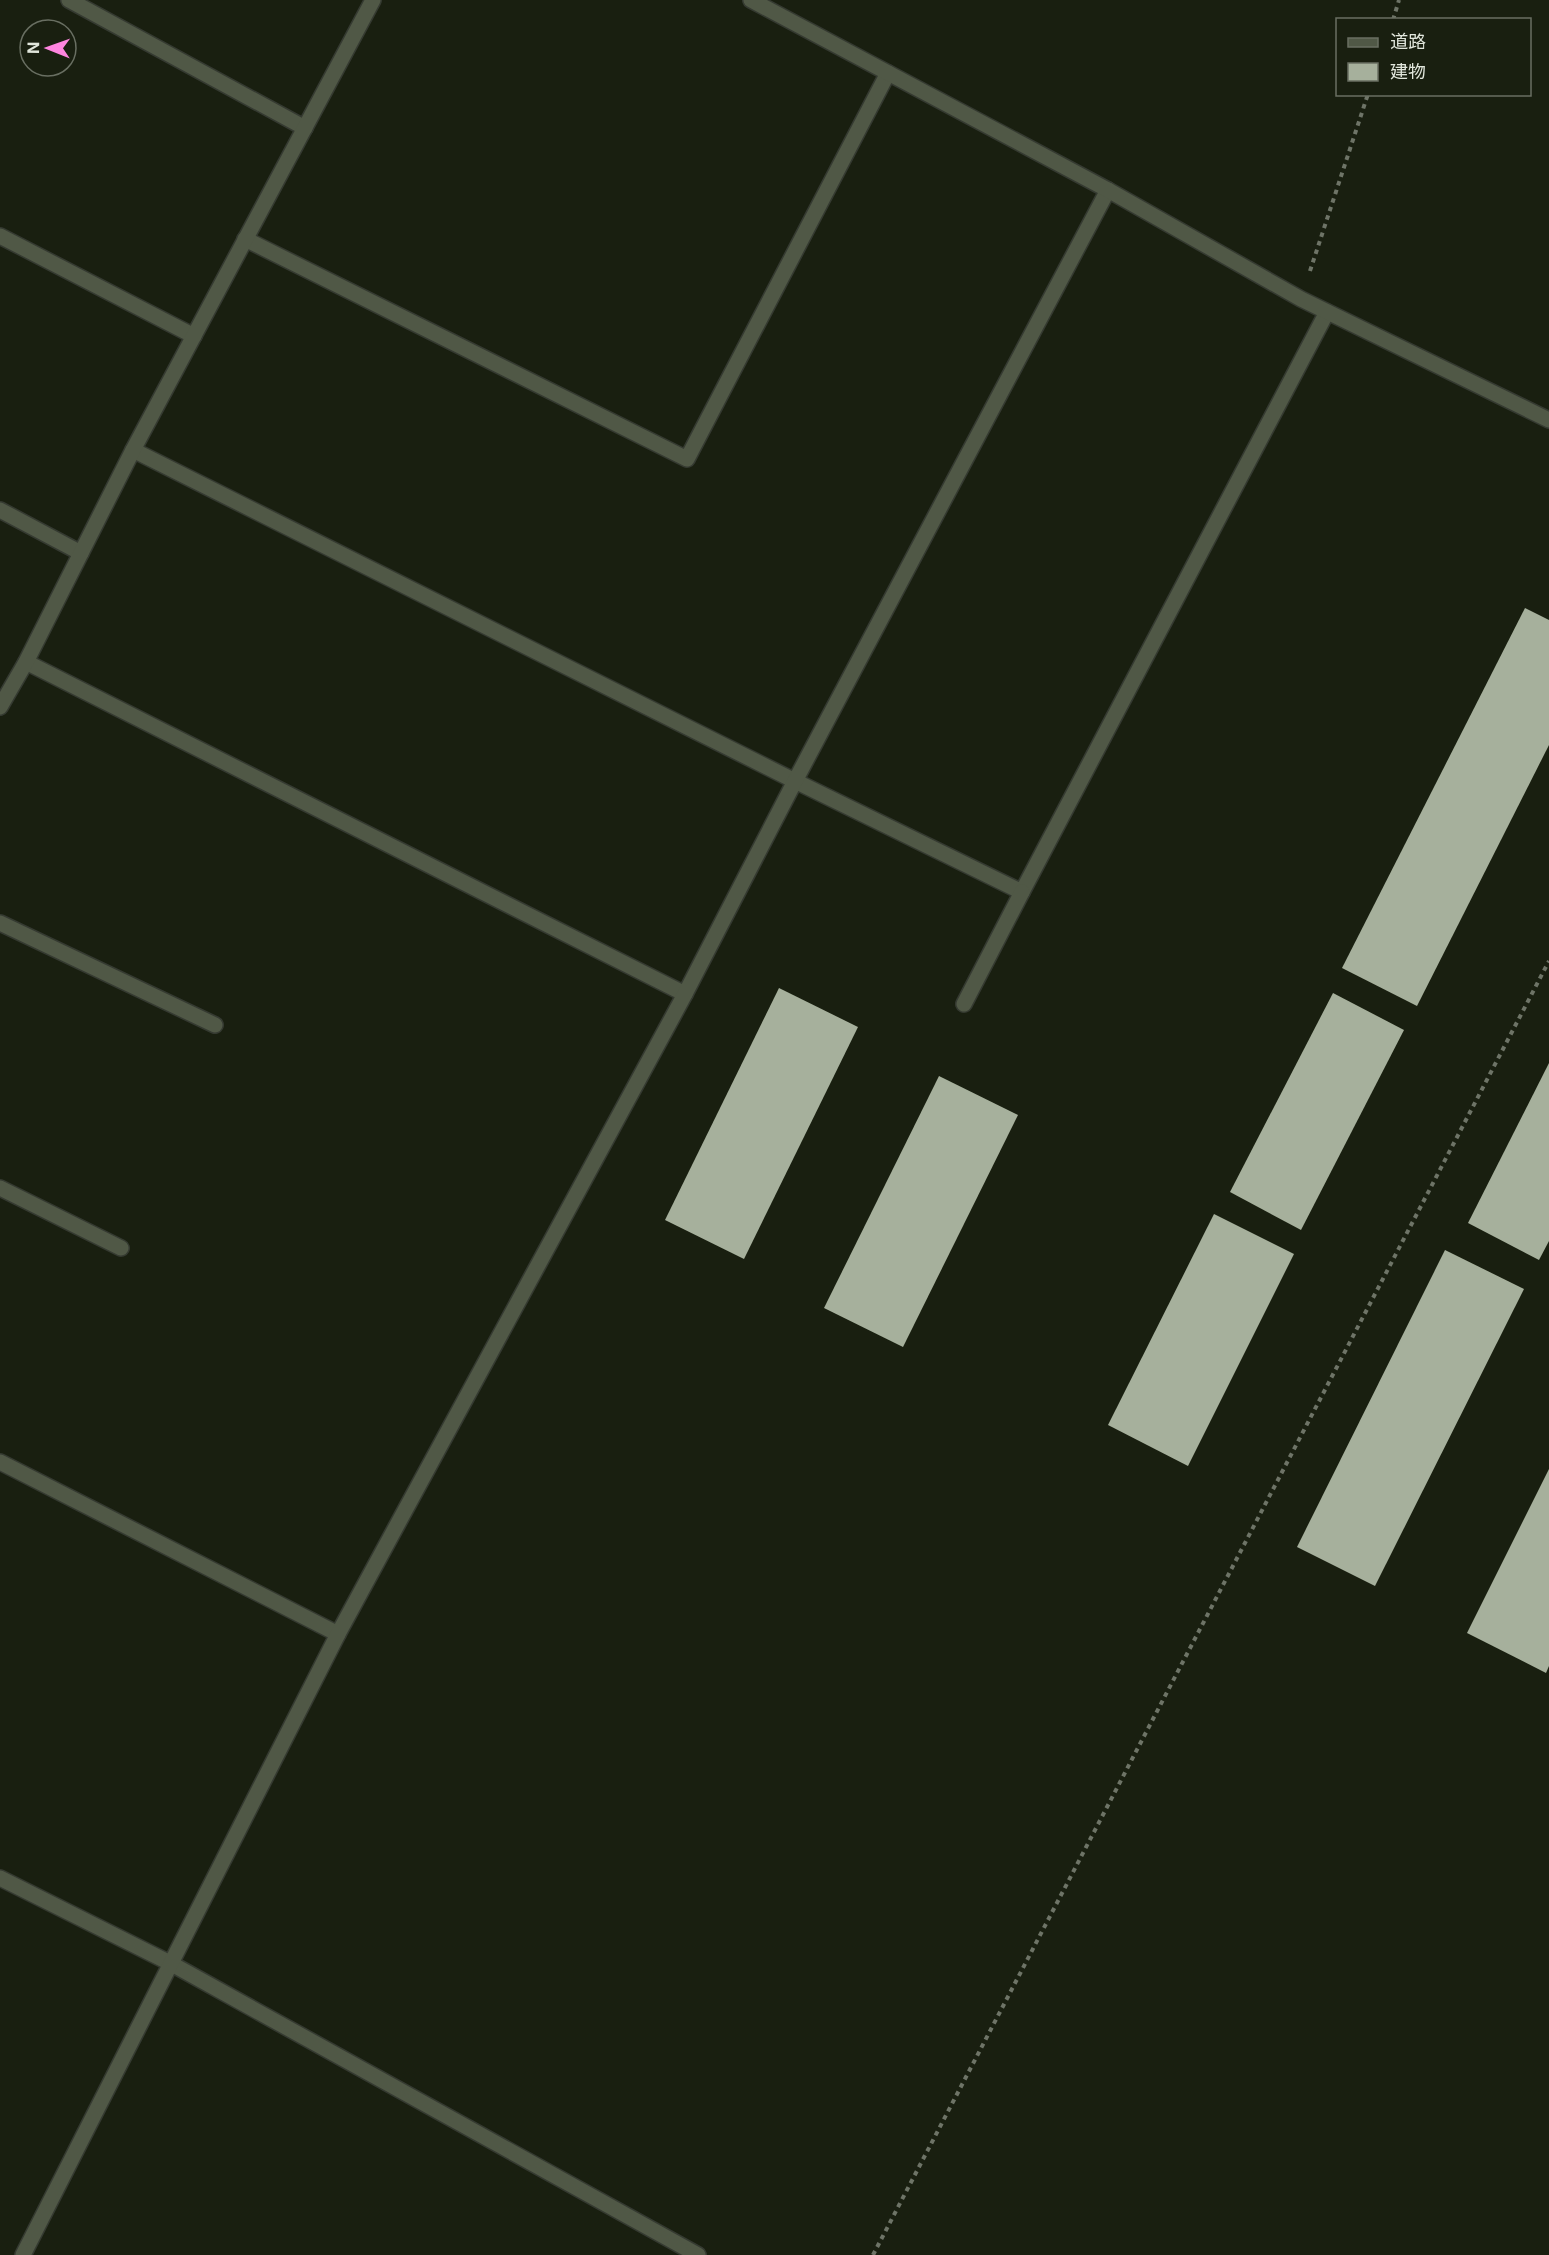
<svg xmlns="http://www.w3.org/2000/svg" width="1549" height="2255" font-family="Inter,'Noto Sans JP',sans-serif">
  <rect width="100%" height="100%" fill="#191f10"/>
  <g fill="#a6b09c">
    <polygon points="1525,608 1549,620 1549,745 1417,1006 1342,968"/>
    <polygon points="779,988 858,1027 744,1259 665,1220"/>
    <polygon points="1333,993 1404,1030 1301,1230 1230,1192"/>
    <polygon points="1549,1063 1549,1241 1539,1260 1468,1223"/>
    <polygon points="939,1076 1018,1115 903,1347 824,1308"/>
    <polygon points="1214,1214 1294,1254 1188,1466 1108,1425"/>
    <polygon points="1445,1250 1524,1289 1375,1586 1297,1547"/>
    <polygon points="1549,1469 1549,1666 1546,1673 1467,1633"/>
  </g>
  <g fill="none" stroke-linecap="round" stroke-linejoin="round">
    <defs>
      <g id="street">
        <polyline points="69,0 305,128"/>
        <polyline points="0,236 194,336"/>
        <polyline points="245,239 687,459 888,73"/>
        <polyline points="133,450 795,781 1022,892 1327,312"/>
        <polyline points="0,510 81,553"/>
        <polyline points="26,662 685,994"/>
        <polyline points="0,707 26,662 133,450 373,0"/>
        <polyline points="0,923 215,1025"/>
        <polyline points="964,1004 1022,892"/>
        <polyline points="0,1188 121,1248"/>
        <polyline points="0,1462 338,1634"/>
        <polyline points="0,1878 170,1963 698,2255"/>
        <polyline points="23,2255 338,1634 685,994 795,781 1108,190"/>
      </g>
      <polyline id="secondary" points="751,0 1108,190 1301,299 1549,420"/>
    </defs>
    <use href="#street" stroke="#353a31" stroke-width="18"/>
    <use href="#secondary" stroke="#353a31" stroke-width="18"/>
    <g stroke="#6e7467" stroke-width="4" stroke-dasharray="4.5 4.5" stroke-linecap="butt">
      <polyline points="1393,20 1399,0"/>
      <polyline points="1310,271 1368,94"/>
      <polyline points="873,2255 1549,961"/>
    </g>
    <use href="#street" stroke="#505846" stroke-width="15"/>
    <use href="#secondary" stroke="#505846" stroke-width="15"/>
  </g>
  <rect x="1336" y="18" width="195" height="78" fill="#191f10" stroke="#696f62" stroke-width="1.5"/>
  <rect x="1348" y="38" width="30" height="9" fill="#505846" stroke="#696f62" stroke-width="1.5"/>
  <text x="1390" y="48" font-size="18" fill="#e1e6dc">道路</text>
  <rect x="1348" y="63" width="30" height="18" fill="#a6b09c" stroke="#696f62" stroke-width="1.5"/>
  <text x="1390" y="78" font-size="18" fill="#e1e6dc">建物</text>
  <g transform="translate(48 48) rotate(271)"><circle r="28" fill="#191f10" stroke="#696f62" stroke-width="1.5"/>
  <path d="M0-4.5L10 22L0 15L-10 22Z" fill="#fe85df"/>
  <text y="-9" font-size="16" font-weight="bold" text-anchor="middle" fill="#e1e6dc">N</text>
  </g>
</svg>
